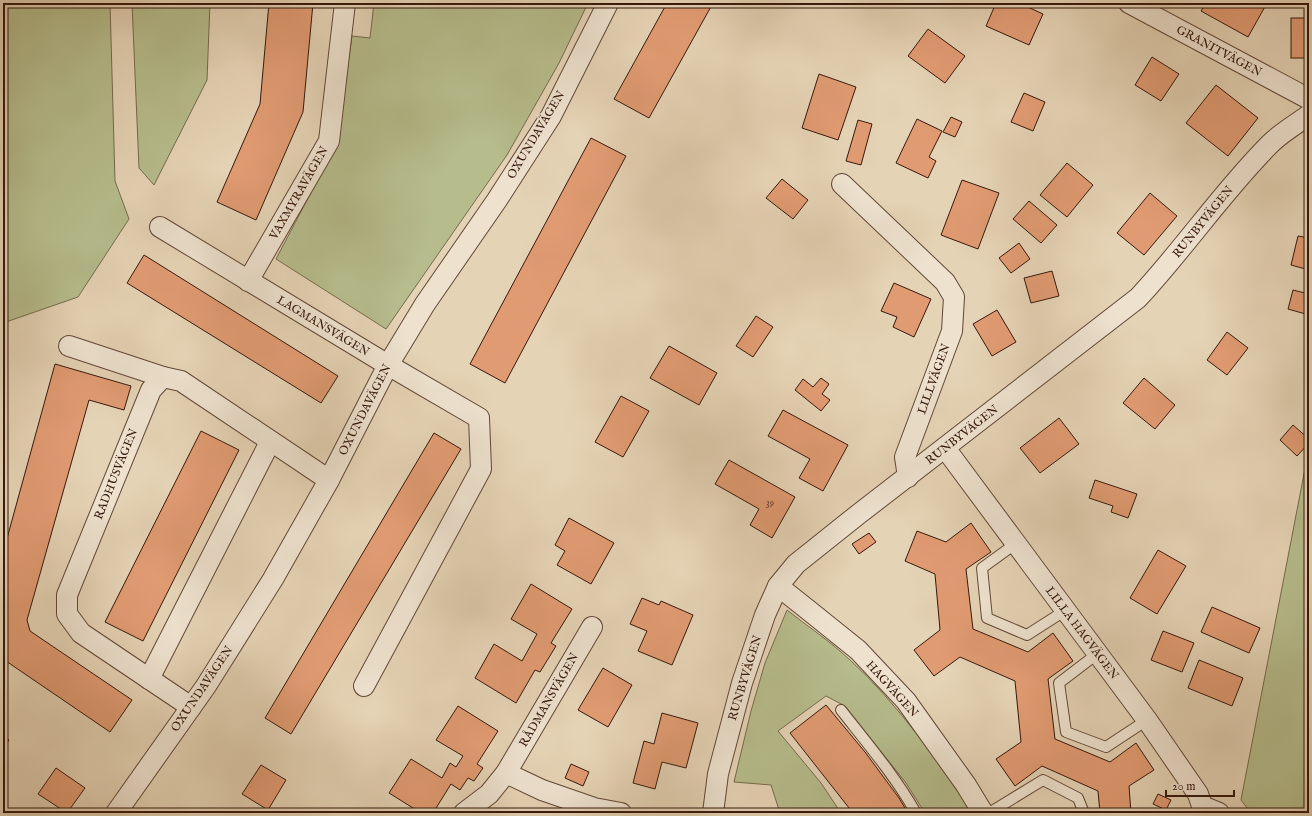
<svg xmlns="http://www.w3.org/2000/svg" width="1312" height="816" font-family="'IM FELL English',serif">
  <rect width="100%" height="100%" fill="#e5d3b5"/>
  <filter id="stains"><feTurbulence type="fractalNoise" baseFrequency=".005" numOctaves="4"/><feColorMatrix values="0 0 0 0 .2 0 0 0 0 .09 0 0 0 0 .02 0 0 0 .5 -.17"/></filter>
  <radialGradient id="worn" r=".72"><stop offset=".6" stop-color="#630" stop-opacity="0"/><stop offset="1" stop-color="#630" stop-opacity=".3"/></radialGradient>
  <g fill="#b6bc8c" stroke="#766a4c">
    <polygon points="3,3 110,3 115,181 129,219 78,297 3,323"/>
    <polygon points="132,3 210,3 207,80 154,185 139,168"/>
    <polygon points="374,3 588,3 559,63 507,155 386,329 276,259 337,143 352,36 370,38"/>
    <polygon points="1309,448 1309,813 1251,813 1241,800"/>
    <path d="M787 610C807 626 830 641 849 659 898 704 936 759 975 813H925L906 783 845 706 826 696 778 731 821 783 841 813H780L771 785 734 782 751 711 765 663Z"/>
  </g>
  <g fill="#e19b72" stroke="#36180d">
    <polygon points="269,3 313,3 303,112 256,220 217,202 260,104"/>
    <polygon points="667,3 713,3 649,118 614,99"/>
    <polygon points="996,3 1019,3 1043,14 1029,45 986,26"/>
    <polygon points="1206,3 1267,3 1248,37 1201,11"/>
    <rect x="1291" y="18" width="18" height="40"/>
    <polygon points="928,29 965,56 945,83 908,56"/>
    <polygon points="1152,57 1179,74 1161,101 1135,85"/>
    <polygon points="819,74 856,87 838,140 802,128"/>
    <polygon points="1216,85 1258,118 1228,156 1186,123"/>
    <polygon points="1024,93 1045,102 1033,131 1011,122"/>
    <polygon points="951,117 962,122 955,137 943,132"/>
    <polygon points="917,119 942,131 929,157 936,161 928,178 896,163"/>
    <polygon points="858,120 872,124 861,165 846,161"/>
    <polygon points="591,138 626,156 505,383 470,364"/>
    <polygon points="1067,163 1093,185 1067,217 1040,195"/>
    <polygon points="782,179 808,200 793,219 766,198"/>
    <polygon points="962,180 999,193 978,249 941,235"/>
    <polygon points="1150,193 1177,216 1144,255 1117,233"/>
    <polygon points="1029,201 1057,225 1041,243 1013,219"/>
    <polygon points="1298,236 1309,238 1309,270 1291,265"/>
    <polygon points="1019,243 1030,259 1011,273 999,258"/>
    <polygon points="144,255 338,376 321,403 127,283"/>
    <polygon points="1052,271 1059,296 1031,303 1024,278"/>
    <polygon points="894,283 931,299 914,337 893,327 897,317 881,311"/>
    <polygon points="1293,290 1309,294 1309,315 1288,309"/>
    <polygon points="997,310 1016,342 992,356 973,324"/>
    <polygon points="756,316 773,327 753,357 736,346"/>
    <polygon points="1227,332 1248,348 1227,375 1207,360"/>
    <polygon points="669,346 717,373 699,405 650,378"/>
    <polygon points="55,364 131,386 124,410 89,400 27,620 30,631 132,700 110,732 3,659 3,553"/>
    <polygon points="821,378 829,384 822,394 830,400 821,411 795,390 803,379 813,387"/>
    <polygon points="1144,378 1175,405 1155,429 1123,403"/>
    <polygon points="621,396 649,411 623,457 595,442"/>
    <polygon points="783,410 848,445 823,491 799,478 810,459 768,436"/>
    <polygon points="1059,418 1079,444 1040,473 1020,448"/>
    <polygon points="1293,425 1309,439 1309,443 1297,456 1280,440"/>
    <polygon points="201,431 239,450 143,641 105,622"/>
    <polygon points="434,433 461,449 291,734 265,718"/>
    <polygon points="729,460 795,497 772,538 750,525 759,509 715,484"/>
    <polygon points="1095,480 1137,494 1128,518 1111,512 1113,506 1089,498"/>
    <polygon points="569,518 614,543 591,584 557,565 565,551 555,545"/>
    <polygon points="971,523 991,552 966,569 973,629 1028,652 1053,633 1073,661 1048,679 1055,739 1110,762 1136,743 1154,770 1129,786 1131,813 1100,813 1098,791 1042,766 1015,786 996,759 1021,742 1015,681 960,657 934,676 914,650 940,630 935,574 905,561 917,531 946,542"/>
    <polygon points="869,533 876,542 859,554 852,544"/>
    <polygon points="1158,550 1186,566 1157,614 1130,598"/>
    <polygon points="531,584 572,609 551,643 556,646 540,672 535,670 516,703 475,678 494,644 522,661 537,634 511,619"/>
    <polygon points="642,598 659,605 661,601 693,615 672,665 638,651 647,631 630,624"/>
    <polygon points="1212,607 1260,628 1249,653 1201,632"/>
    <polygon points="1163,631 1194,643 1182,672 1151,660"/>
    <polygon points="1199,660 1243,678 1232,706 1188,688"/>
    <polygon points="603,668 632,685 608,727 578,710"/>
    <polygon points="826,705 865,752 899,798 908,813 853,813 790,733"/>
    <polygon points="458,706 498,731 477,764 483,768 474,781 468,778 460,790 451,784 433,813 421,813 389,793 411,759 442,778 450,763 456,767 463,756 436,740"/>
    <polygon points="662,713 698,723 686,768 662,762 655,789 633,783 644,741 654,744"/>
    <polygon points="3,735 9,740 3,748"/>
    <polygon points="571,764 589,772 583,786 565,778"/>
    <polygon points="261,765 286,780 268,810 242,794"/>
    <polygon points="56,768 85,788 67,813 38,794"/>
    <polygon points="1158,794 1171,800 1166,810 1153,804"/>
  </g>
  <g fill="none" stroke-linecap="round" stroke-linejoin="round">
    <defs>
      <g id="service">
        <polyline points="1015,544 982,568 987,618 1027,635 1066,610"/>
        <polyline points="1097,654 1059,683 1066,732 1106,747 1147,720"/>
        <path d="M841 710C867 743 895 776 916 813"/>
        <polyline points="989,813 1043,780 1078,798 1084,813"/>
      </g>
      <g id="minor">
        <polyline points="1129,3 1309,99"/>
        <polyline points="842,184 945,282 954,297 952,331 905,457 908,477"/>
        <polyline points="160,227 388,365 479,418 481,469 364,686"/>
        <polyline points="248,281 329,141 345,3"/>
        <polyline points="69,346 163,377"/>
        <polyline points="945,448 1147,720 1198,794 1202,806 1219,813"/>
        <polyline points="778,586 807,609 858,650 906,701 966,785 983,813"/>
        <polyline points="592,627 506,773 542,790 594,808 621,813"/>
        <polyline points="149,679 270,442"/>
        <polyline points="191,707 81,633 67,614 67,595 151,390 163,377 181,381 329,480"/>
        <polyline points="116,813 206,686 273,579 329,480 388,365 425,304 497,200 551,116 608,3"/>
        <polyline points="464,813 489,794 506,773"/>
        <path d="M713 813 718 774 742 683 765 615 778 586 796 564 860 513 1138 298C1184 249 1222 192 1270 144 1281 133 1296 124 1309 115"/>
      </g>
    </defs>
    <use href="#service" stroke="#624737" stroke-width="12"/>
    <use href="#minor" stroke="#624737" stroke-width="22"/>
    <use href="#service" stroke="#eee2cf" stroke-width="10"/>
    <use href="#minor" stroke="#eee2cf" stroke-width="20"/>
  </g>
  <g text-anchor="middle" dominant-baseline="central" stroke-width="3" stroke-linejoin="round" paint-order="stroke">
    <g font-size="10" fill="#613926">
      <text x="770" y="503">39</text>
    </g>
    <g font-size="12" fill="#36180d" stroke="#eee2cf">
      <text transform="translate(1219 51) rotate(28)">GRANITVÄGEN</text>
      <text transform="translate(536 135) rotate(-59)">OXUNDAVÄGEN</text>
      <text transform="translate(299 193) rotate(-60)">VAXMYRAVÄGEN</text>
      <text transform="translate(1203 222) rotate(-51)">RUNBYVÄGEN</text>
      <text transform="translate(323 326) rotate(31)">LAGMANSVÄGEN</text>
      <text transform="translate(934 379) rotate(-70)">LILLVÄGEN</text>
      <text transform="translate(365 410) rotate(-63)">OXUNDAVÄGEN</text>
      <text transform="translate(962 435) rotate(-38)">RUNBYVÄGEN</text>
      <text transform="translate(116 474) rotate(-68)">RADHUSVÄGEN</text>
      <text transform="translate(1082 633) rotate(53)">LILLA HAGVÄGEN</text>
      <text transform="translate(745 678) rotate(-73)">RUNBYVÄGEN</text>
      <text transform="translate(202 689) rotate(-56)">OXUNDAVÄGEN</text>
      <text transform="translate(892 689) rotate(48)">HAGVÄGEN</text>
      <text transform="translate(549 700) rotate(-60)">RÅDMANSVÄGEN</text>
    </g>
  </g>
  <rect width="1312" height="816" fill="none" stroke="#e5d3b5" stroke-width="16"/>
  <rect x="4" y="4" width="1304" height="808" fill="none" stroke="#36180d" stroke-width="2"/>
  <rect x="8" y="8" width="1296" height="800" fill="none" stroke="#36180d"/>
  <path d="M1166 790v6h68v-6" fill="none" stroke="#36180d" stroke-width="2"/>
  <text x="1172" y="790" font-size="12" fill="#36180d" stroke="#eee2cf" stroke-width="3" paint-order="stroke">20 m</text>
  <rect width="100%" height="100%" filter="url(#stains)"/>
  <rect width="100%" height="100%" fill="url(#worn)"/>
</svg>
